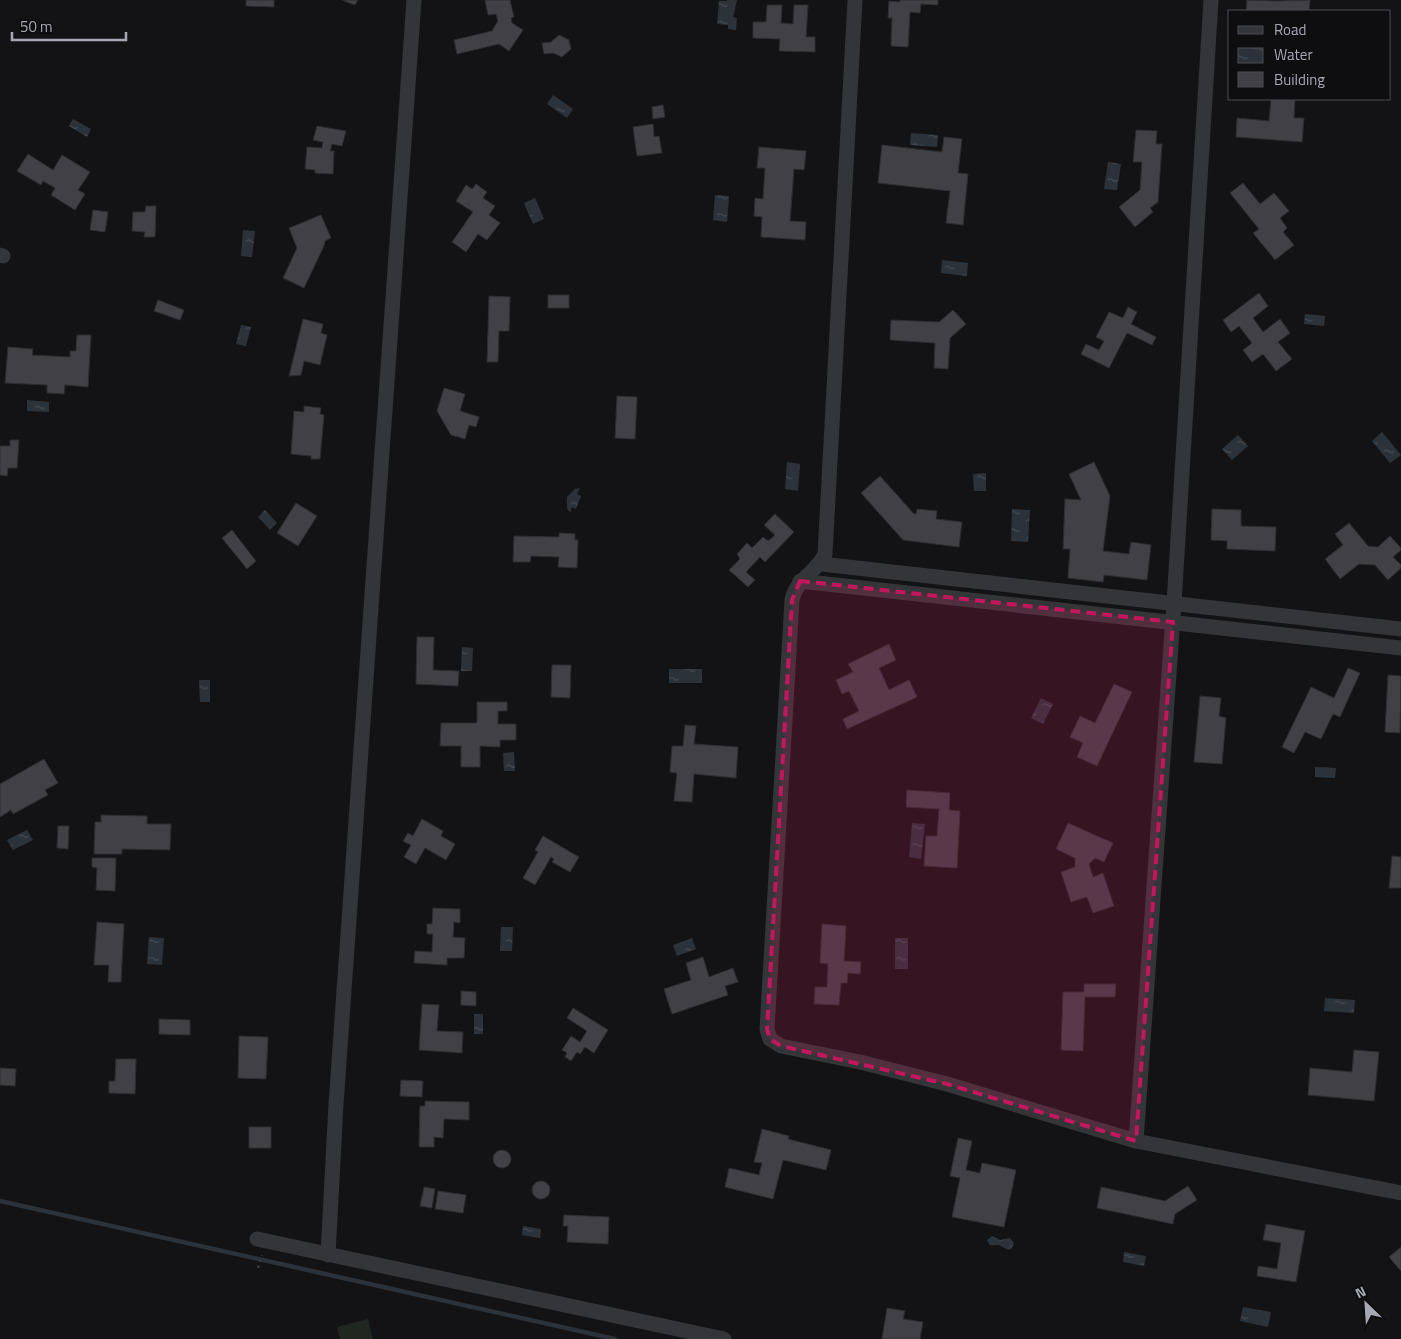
<svg xmlns="http://www.w3.org/2000/svg" width="1401" height="1339" font-family="'Titillium Web',sans-serif">
  <defs>
    <pattern id="water-ripples" width="26" height="14" patternUnits="userSpaceOnUse" patternTransform="scale(1.25)"><rect width="26" height="14" fill="#2c323a"/><path d="M2 4q2-2 4 0t4 0M15 11q2-2 4 0t4 0" fill="none" stroke="#484d54"/></pattern>
  </defs>
  <rect width="100%" height="100%" fill="#131315"/>
  <polygon fill="#202721" points="368,1319 373,1339 340,1339 337,1327"/>
  <g fill="url(#water-ripples)">
    <polygon points="727,0 737,0 733,17 737,18 736,30 728,29 728,25 717,24 719,1 727,1"/>
    <polygon points="553,95 573,109 567,118 547,104"/>
    <polygon points="73,119 91,129 87,137 69,126"/>
    <polygon points="911,133 938,135 937,147 910,145"/>
    <polygon points="1108,162 1121,164 1117,190 1104,189"/>
    <polygon points="715,195 729,196 727,222 713,220"/>
    <polygon points="535,198 544,219 533,224 524,203"/>
    <polygon points="243,230 255,231 252,257 241,256"/>
    <polygon points="942,260 968,263 967,276 941,273"/>
    <polygon points="1305,314 1325,316 1324,326 1304,324"/>
    <polygon points="241,325 251,327 246,346 236,344"/>
    <polygon points="27,400 49,402 49,412 27,411"/>
    <polygon points="1382,432 1401,455 1390,463 1372,441"/>
    <polygon points="1238,435 1248,446 1232,460 1222,449"/>
    <polygon points="787,462 800,464 798,491 785,489"/>
    <polygon points="986,473 986,491 974,491 973,474"/>
    <polygon points="580,488 577,494 581,496 576,509 572,507 570,513 567,508 567,497 575,489"/>
    <polygon points="1012,509 1030,510 1028,542 1011,541"/>
    <polygon points="265,510 277,523 270,530 258,517"/>
    <polygon points="462,647 473,648 472,671 461,671"/>
    <rect x="669" y="669" width="33" height="14"/>
    <polygon points="199,680 210,680 210,702 200,702"/>
    <polygon points="1041,698 1053,704 1043,724 1031,718"/>
    <polygon points="514,752 515,771 504,771 503,753"/>
    <polygon points="1315,767 1336,768 1335,778 1315,777"/>
    <polygon points="912,823 925,824 921,859 909,857"/>
    <polygon points="27,830 33,840 13,850 7,840"/>
    <polygon points="501,927 513,927 512,951 500,951"/>
    <polygon points="149,937 164,938 162,965 147,964"/>
    <polygon points="692,938 696,949 677,956 673,945"/>
    <rect x="895" y="938" width="13" height="31"/>
    <polygon points="1325,998 1355,1000 1354,1013 1324,1011"/>
    <rect x="474" y="1014" width="9" height="20"/>
    <polygon points="523,1226 541,1229 540,1238 522,1235"/>
    <path d="M992 1236 1000 1240 1010 1238 1014 1243C1010 1256 1005 1246 998 1245 996 1245 993 1246 990 1245L987 1240Z"/>
    <polygon points="1124,1252 1146,1256 1144,1266 1123,1262"/>
    <polygon points="1243,1307 1271,1312 1268,1327 1240,1321"/>
  </g>
  <g fill="none" stroke-linecap="round" stroke-linejoin="round">
    <polyline stroke="#2c323a" stroke-width="4.5" points="0,1201 615,1339"/>
  </g>
  <g fill="#404045" stroke="#2e2d31">
    <polygon points="246,0 274,0 274,7 246,6"/>
    <polygon points="342,0 358,0 355,5"/>
    <polygon points="485,0 510,0 514,17 511,18 512,23 523,30 509,51 499,44 457,54 454,40 492,31 498,21 496,14 488,15"/>
    <polygon points="900,0 938,0 938,5 921,4 920,13 910,12 908,47 891,46 892,18 888,18 889,1 900,2"/>
    <polygon points="1247,0 1277,1 1310,0 1309,11 1246,11"/>
    <polygon points="767,5 782,5 781,23 793,24 794,5 808,5 806,37 815,37 815,52 779,51 780,39 753,38 753,22 766,22"/>
    <polygon points="559,35 569,40 571,49 562,57 553,53 544,54 542,43 551,42"/>
    <polygon points="1271,99 1295,99 1294,118 1304,118 1302,142 1236,137 1237,118 1269,121"/>
    <polygon points="663,105 665,117 653,119 652,107"/>
    <polygon points="653,124 654,137 659,136 662,153 637,156 633,127"/>
    <polygon points="317,126 346,131 342,146 332,144 330,151 334,151 333,174 315,173 315,170 305,169 307,147 322,148 323,142 313,140"/>
    <polygon points="1136,130 1157,131 1156,144 1162,144 1158,202 1150,208 1153,212 1135,227 1119,207 1140,190 1142,162 1133,162"/>
    <polygon points="944,137 962,139 958,173 968,174 963,225 946,223 950,191 878,183 882,145 942,152"/>
    <polygon points="759,147 806,151 804,170 794,169 790,221 806,222 805,240 761,237 762,217 754,216 755,198 763,199 765,168 757,168"/>
    <polygon points="28,154 53,170 62,155 90,172 78,190 85,194 75,210 51,195 55,188 43,181 41,185 17,171"/>
    <polygon points="1243,183 1260,204 1274,193 1289,211 1280,218 1287,228 1283,232 1294,245 1275,260 1253,233 1259,229 1230,193"/>
    <polygon points="476,184 487,192 483,198 495,206 489,215 500,223 487,240 478,234 466,252 452,242 473,212 456,201 466,185 472,189"/>
    <polygon points="146,206 156,206 155,237 144,237 145,232 132,231 133,212 145,212"/>
    <polygon points="93,210 108,212 105,232 90,230"/>
    <polygon points="321,215 331,238 325,241 324,246 304,288 283,278 297,248 289,228"/>
    <polygon points="1259,293 1268,306 1253,318 1263,332 1280,319 1290,333 1278,342 1292,359 1276,371 1263,354 1252,362 1243,350 1252,343 1239,326 1231,332 1223,320"/>
    <rect x="548" y="295" width="21" height="13"/>
    <polygon points="489,296 510,297 509,331 499,331 498,362 487,362"/>
    <polygon points="158,300 184,310 180,320 154,311"/>
    <polygon points="1128,307 1137,312 1131,324 1156,337 1152,345 1127,333 1109,368 1081,354 1086,344 1099,350 1104,341 1096,337 1109,312 1123,318"/>
    <polygon points="953,310 966,324 950,338 948,369 934,368 935,343 890,340 891,320 939,322"/>
    <polygon points="303,319 323,324 321,333 327,335 320,365 304,361 301,375 289,376"/>
    <polygon points="77,335 91,335 88,387 65,385 64,394 47,393 47,385 5,383 8,347 33,349 32,355 70,357 70,351 76,351"/>
    <polygon points="444,388 465,394 460,411 479,417 476,427 469,425 465,439 451,435 437,411"/>
    <polygon points="617,396 637,397 635,439 615,438"/>
    <polygon points="304,406 321,408 320,414 324,415 320,459 311,459 311,456 291,454 294,411 304,412"/>
    <polygon points="10,440 19,440 17,468 8,468 7,476 0,475 0,446 10,446"/>
    <polygon points="1094,462 1110,496 1103,551 1129,554 1131,542 1151,545 1147,580 1104,575 1103,582 1068,578 1070,549 1063,549 1065,499 1081,500 1069,474"/>
    <polygon points="880,476 914,514 916,514 917,509 937,511 936,519 962,522 959,547 903,540 861,493"/>
    <polygon points="296,503 317,516 298,546 277,533"/>
    <polygon points="1212,509 1241,510 1241,526 1276,527 1275,551 1227,549 1227,541 1211,540"/>
    <polygon points="775,514 794,532 765,562 760,557 746,572 755,580 748,587 729,570 740,559 737,554 747,543 752,548 763,537 768,541 775,535 764,525"/>
    <polygon points="1349,523 1368,546 1378,547 1390,536 1401,548 1401,550 1393,557 1401,565 1401,568 1388,580 1375,565 1359,564 1340,579 1325,559 1343,545 1335,534"/>
    <polygon points="232,530 256,561 247,569 222,538"/>
    <polygon points="559,533 575,534 575,540 578,540 577,568 558,567 559,557 531,556 530,562 513,562 514,536 559,537"/>
    <polygon points="417,637 434,637 433,670 459,671 458,686 416,684"/>
    <polygon points="889,644 896,660 879,668 889,690 909,680 917,697 847,729 843,719 859,711 849,691 842,694 836,680 853,672 848,664"/>
    <polygon points="552,665 571,665 570,698 551,697"/>
    <polygon points="1348,668 1360,673 1340,717 1333,714 1321,739 1305,732 1294,753 1282,747 1311,687 1334,698"/>
    <polygon points="1388,675 1401,676 1400,733 1385,732"/>
    <polygon points="1114,684 1132,692 1097,766 1077,757 1083,743 1070,737 1080,716 1095,723"/>
    <polygon points="1200,696 1221,698 1219,716 1226,718 1222,764 1194,762"/>
    <polygon points="477,702 507,702 507,711 498,711 498,724 516,724 516,740 500,740 500,747 480,746 480,767 461,767 461,746 440,746 441,723 477,723"/>
    <polygon points="685,725 696,726 694,744 738,747 736,778 694,774 692,802 674,801 677,773 670,772 672,746 683,746"/>
    <polygon points="44,759 58,783 45,790 48,795 13,814 11,810 0,817 0,784"/>
    <polygon points="907,790 950,793 949,810 960,811 957,868 924,866 926,836 937,836 939,809 906,807"/>
    <polygon points="101,815 147,816 147,824 171,824 170,850 122,849 122,854 94,854 95,822 101,822"/>
    <polygon points="422,819 443,831 441,836 455,844 446,860 425,848 416,864 404,857 411,845 403,841 408,833 413,836"/>
    <polygon points="1068,823 1113,843 1104,862 1095,858 1089,864 1093,877 1103,873 1114,906 1093,913 1087,897 1071,902 1061,872 1075,867 1075,858 1056,849"/>
    <polygon points="58,826 69,826 68,849 57,848"/>
    <polygon points="543,836 579,857 570,872 552,862 554,859 551,857 535,885 523,878 538,852 535,850"/>
    <polygon points="1392,856 1401,857 1401,888 1389,888"/>
    <polygon points="92,858 116,858 115,891 96,890 97,868 92,867"/>
    <polygon points="433,908 460,909 460,923 454,922 453,937 465,938 464,958 447,958 447,965 414,963 415,951 432,952 433,934 427,934 427,924 432,924"/>
    <polygon points="97,922 124,924 121,982 108,982 109,965 94,965"/>
    <polygon points="822,924 846,926 844,961 861,962 860,974 848,973 847,983 841,983 839,1005 814,1004 815,987 827,987 828,964 820,963"/>
    <polygon points="703,957 709,977 733,968 738,982 725,986 728,995 672,1014 664,989 691,980 686,963"/>
    <polygon points="1084,984 1116,984 1115,997 1085,997 1083,1051 1061,1050 1063,992 1084,992"/>
    <polygon points="461,991 476,992 476,1006 461,1005"/>
    <polygon points="422,1004 439,1005 437,1031 463,1032 462,1053 419,1050"/>
    <polygon points="573,1008 608,1030 594,1053 585,1047 580,1054 577,1052 571,1061 565,1057 567,1053 562,1050 571,1036 580,1042 587,1031 567,1018"/>
    <polygon points="159,1019 190,1020 190,1035 159,1034"/>
    <polygon points="239,1036 268,1037 266,1079 238,1078"/>
    <polygon points="1354,1050 1379,1052 1374,1101 1308,1095 1310,1068 1352,1072"/>
    <polygon points="116,1059 136,1059 135,1094 109,1093 109,1081 115,1081"/>
    <polygon points="0,1068 16,1069 15,1086 0,1085"/>
    <polygon points="401,1080 423,1081 422,1097 400,1096"/>
    <polygon points="425,1101 469,1102 469,1120 444,1119 443,1138 434,1137 434,1147 419,1147 420,1106 425,1106"/>
    <rect x="249" y="1127" width="22" height="21"/>
    <polygon points="762,1129 789,1136 788,1139 831,1150 826,1170 783,1160 773,1199 725,1187 729,1168 759,1175 762,1163 754,1162"/>
    <polygon points="958,1138 972,1141 966,1170 980,1173 982,1163 1016,1170 1004,1227 952,1217 960,1178 950,1176"/>
    <circle cx="502" cy="1159" r="9"/>
    <circle cx="541" cy="1190" r="9"/>
    <polygon points="1188,1186 1197,1200 1175,1214 1173,1224 1097,1208 1101,1187 1165,1201"/>
    <polygon points="424,1187 435,1189 432,1208 420,1206"/>
    <polygon points="438,1191 466,1195 463,1213 435,1209"/>
    <polygon points="564,1215 609,1217 608,1244 567,1242 568,1226 563,1226"/>
    <polygon points="1266,1224 1305,1231 1296,1282 1257,1276 1258,1266 1277,1269 1281,1243 1263,1240"/>
    <polygon points="1401,1247 1401,1271 1389,1257"/>
    <polygon points="887,1308 905,1311 903,1319 923,1322 920,1339 882,1339"/>
  </g>
  <g fill="none" stroke-linecap="round" stroke-linejoin="round">
    <polyline stroke="#3a3b40" stroke-width="2.5" stroke-dasharray="2.5 4" stroke-linecap="butt" points="258,1268 262,1255"/>
    <g stroke="#343539" stroke-width="15">
      <path d="M855 0 825 554C817 572 796 579 792 600L767 1029 770 1039 781 1046 860 1062 947 1084 1136 1141 1401 1193"/>
      <polyline points="0,255 3,256"/>
      <polyline points="821,564 1401,629"/>
      <polyline points="800,581 1401,648"/>
      <polyline points="1136,1141 1174,603 1211,0"/>
      <polyline points="257,1239 724,1339"/>
      <polyline points="328,1255 336,1104 414,0"/>
    </g>
  </g>
  <path fill="#c2185b" fill-opacity="0.2" stroke="#c2185b" stroke-width="4" stroke-dasharray="10 6" stroke-linejoin="round" d="M800 581 1173 622 1136 1141 947 1084 781 1046 770 1039 767 1029 792 600Z"/>
  <rect x="1228" y="10" width="162" height="90" fill="#0e0e10" stroke="#4b4c52"/>
  <rect x="1238" y="26" width="25" height="8" fill="#343539" stroke="#4b4c52"/>
  <text x="1274" y="35" font-size="15" fill="#a6a8b4">Road</text>
  <rect x="1238" y="48" width="25" height="15" fill="url(#water-ripples)" stroke="#4b4c52"/>
  <text x="1274" y="60" font-size="15" fill="#a6a8b4">Water</text>
  <rect x="1238" y="72" width="25" height="15" fill="#404045" stroke="#4b4c52"/>
  <text x="1274" y="85" font-size="15" fill="#a6a8b4">Building</text>
  <g transform="translate(1366 1304) rotate(335)" stroke="#0e0e10" stroke-width="4" paint-order="stroke">
  <path d="M0-4L9 19L0 12L-9 19Z" fill="#a6a8b4"/>
  <text y="-8" font-size="14" font-weight="bold" text-anchor="middle" fill="#a6a8b4">N</text>
  </g>
  <path d="M12 32v8h114v-8" fill="none" stroke="#a6a8b4" stroke-width="2.5"/>
  <text x="20" y="32" font-size="15" fill="#a6a8b4" stroke="#0e0e10" stroke-width="4" paint-order="stroke">50 m</text>
</svg>
